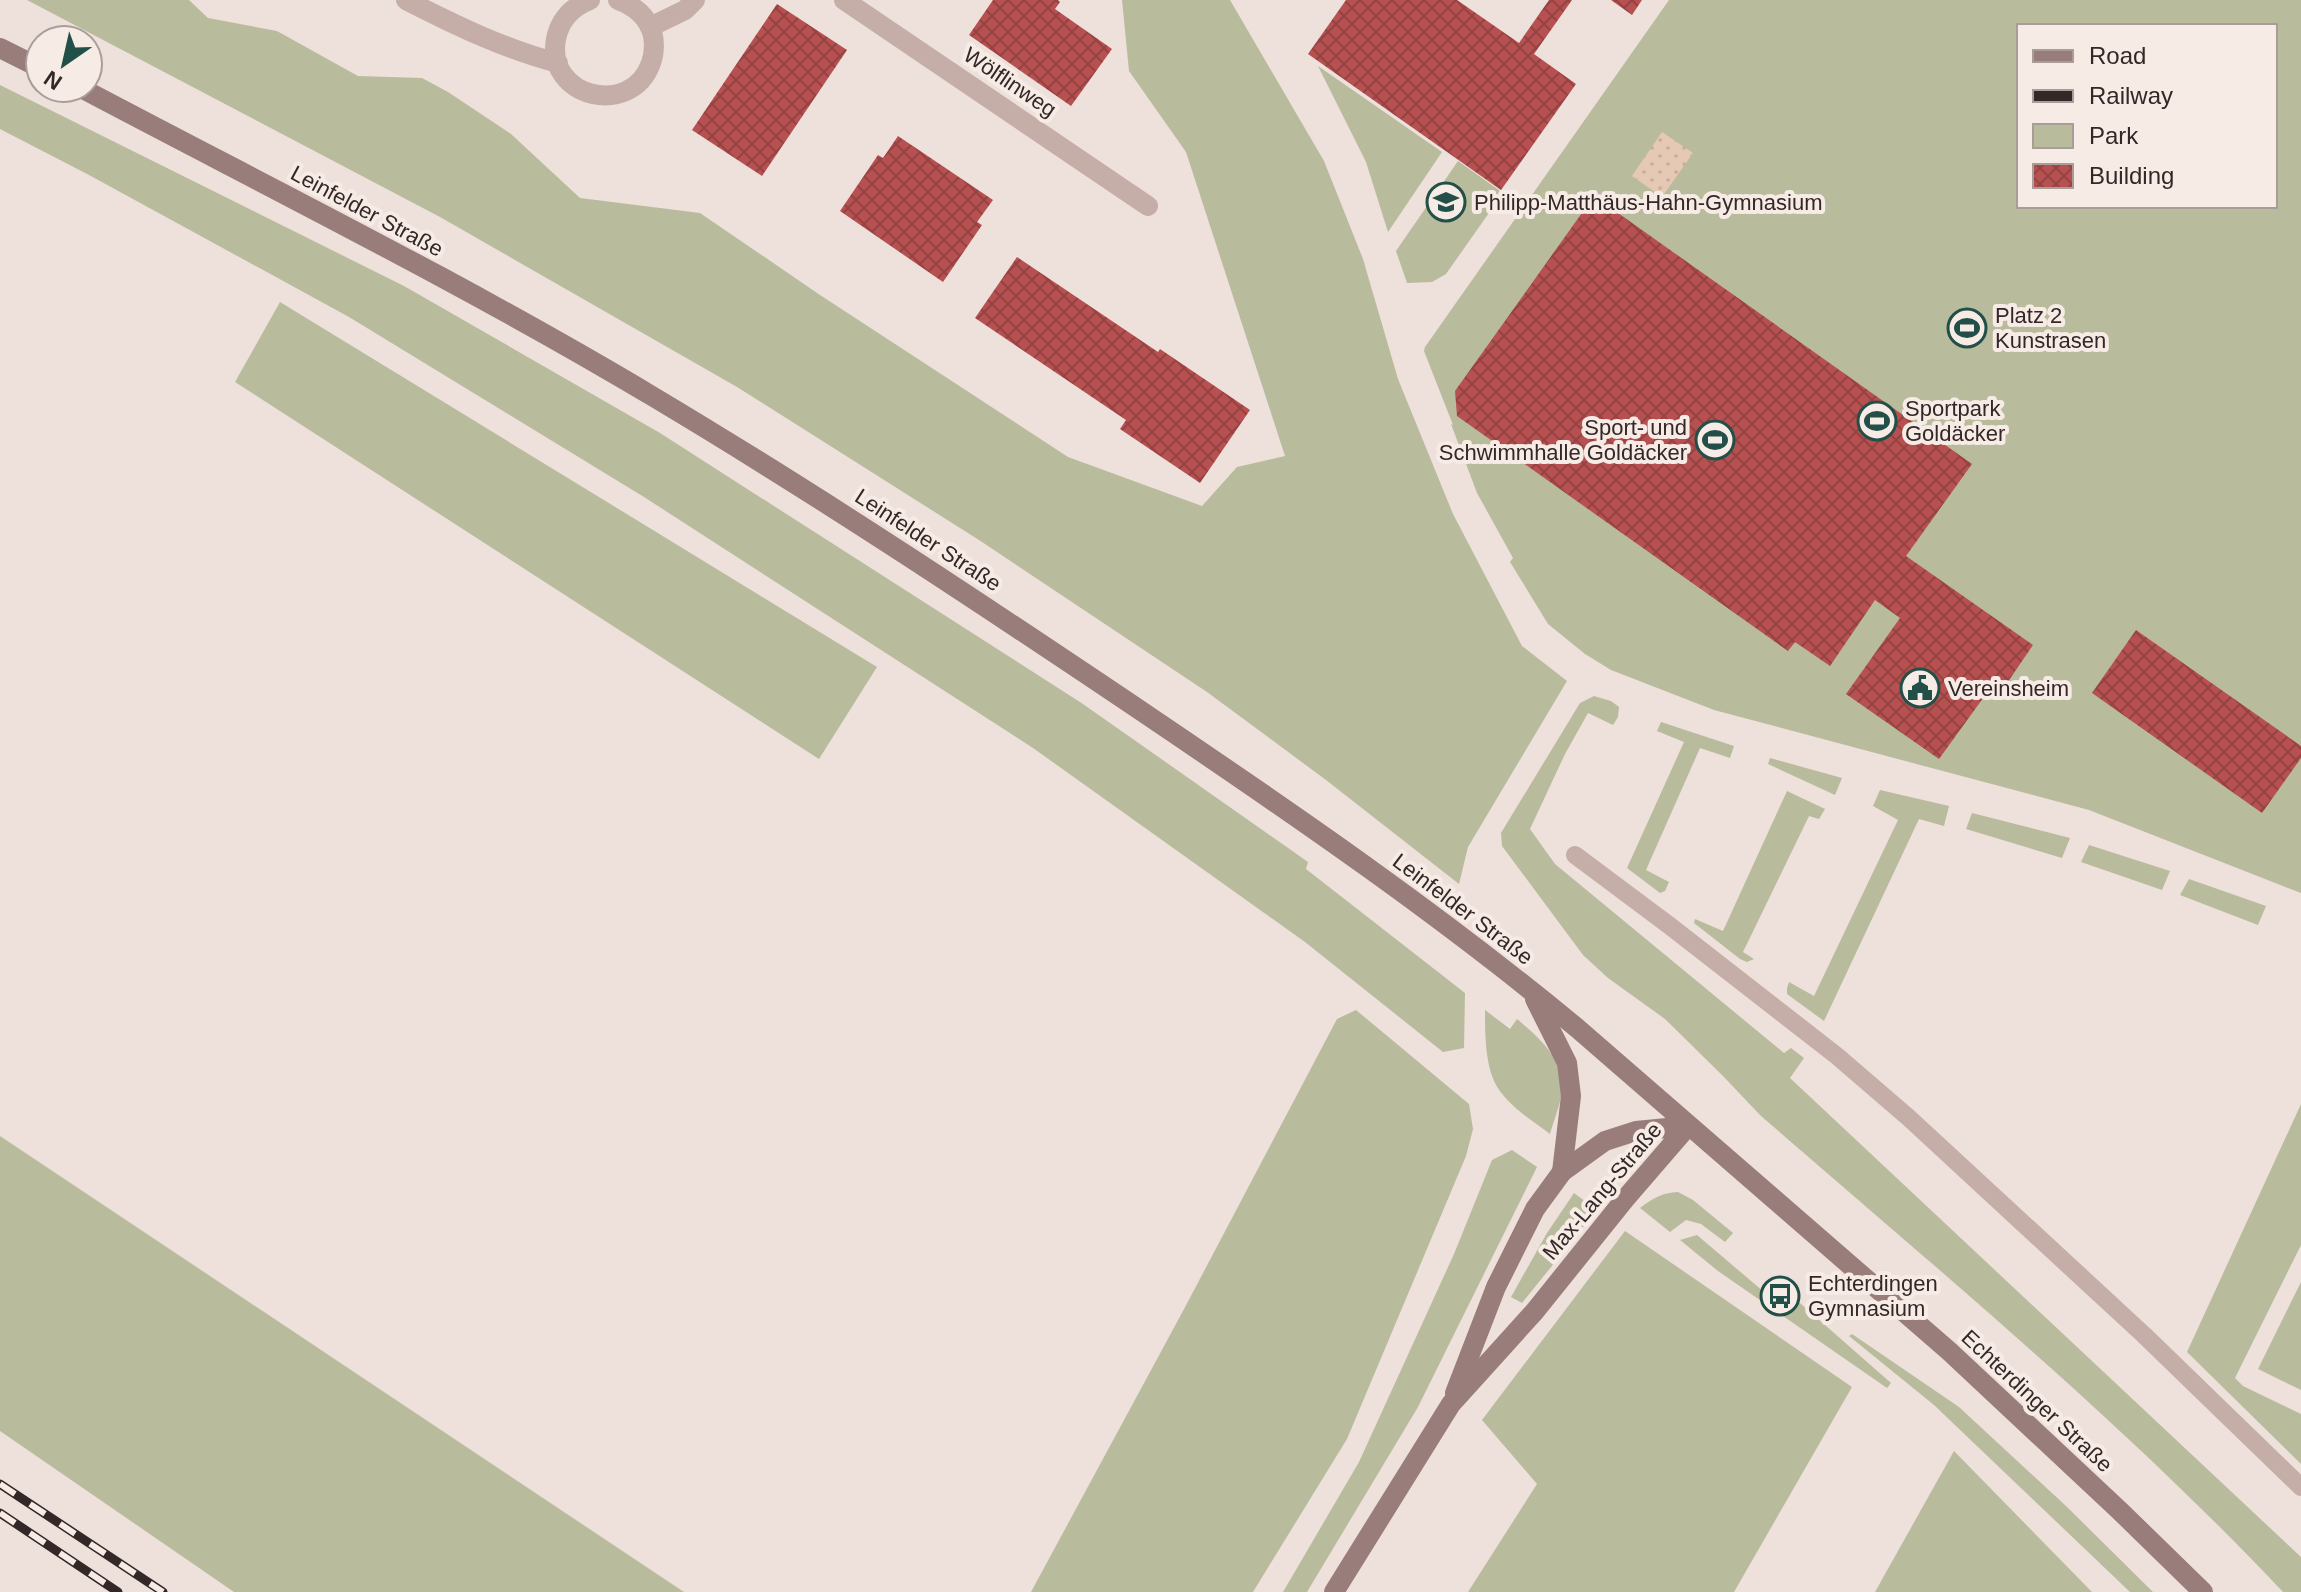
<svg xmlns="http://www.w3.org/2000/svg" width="2301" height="1592" font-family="Arial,sans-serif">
  <defs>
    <pattern id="sand-dots" width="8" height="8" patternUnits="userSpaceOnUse" patternTransform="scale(2)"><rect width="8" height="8" fill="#e6c9b5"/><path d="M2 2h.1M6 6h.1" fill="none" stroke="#c6ad9c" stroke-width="1.8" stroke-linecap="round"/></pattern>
    <pattern id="building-cross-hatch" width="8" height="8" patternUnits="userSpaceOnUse" patternTransform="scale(2)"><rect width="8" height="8" fill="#b75050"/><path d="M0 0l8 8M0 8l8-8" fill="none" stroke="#954242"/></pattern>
  </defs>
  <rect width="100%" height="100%" fill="#eee0db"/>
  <g fill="#b9bb9d" fill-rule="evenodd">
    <polygon points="27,0 189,0 208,18 277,31 358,76 422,78 448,92 511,134 580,198 700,213 820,295 1068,457 1202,506 1237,467 1285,456 1186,152 1129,71 1122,0 1230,0 1324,161 1363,259 1398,379 1453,514 1522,646 1567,681 1468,847 1459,884 1326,780 1207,692 979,540 737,387 440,217"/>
    <path d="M1669 0H2301V893L2089 810 1714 710 1611 670 1585 654 1548 624 1510 562 1513 558 1477 493 1451 424 1453 425 1424 351 1425 347ZM2019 26H2275V206H2019Z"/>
    <polygon points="1318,66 1442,152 1388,232 1366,162"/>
    <polygon points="0,85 404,286 660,433 1083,704 1308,862 1306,869 1465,993 1464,1048 1443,1052 1305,942 1033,748 644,497 349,317 89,175 0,129"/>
    <polygon points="1458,161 1503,193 1446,274 1432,282 1407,283 1396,251"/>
    <polygon points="280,302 877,667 819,759 235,382"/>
    <path d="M1594 696 1611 701 1619 707 1618 717 1613 725 1588 713 1565 754 1530 829 1555 864 1784 1053 1791 1048 1804 1058 1790 1078 2301 1557V1592H2283C2122 1421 1937 1269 1760 1115L1723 1076 1665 1019 1608 978 1583 955 1502 846 1501 833 1580 703Z"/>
    <polygon points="1661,722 1734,746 1730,758 1700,748 1646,870 1669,882 1665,891 1660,893 1627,868 1684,742 1657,731"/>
    <polygon points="1770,758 1842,778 1835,795 1768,764"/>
    <polygon points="1880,790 1949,806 1944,826 1919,819 1824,1021 1787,994 1787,988 1789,982 1814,996 1898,820 1873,806"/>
    <polygon points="1787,791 1825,809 1819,819 1809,816 1743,952 1754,959 1747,962 1740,959 1694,923 1695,919 1723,931"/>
    <polygon points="1972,813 2070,838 2062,858 1966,829"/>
    <polygon points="2089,845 2170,871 2162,890 2081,862"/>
    <polygon points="2189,879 2266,906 2258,925 2180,895"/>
    <polygon points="1356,1010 1469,1104 1473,1129 1466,1156 1347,1439 1253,1592 1031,1592 1183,1311 1337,1019"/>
    <path d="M1485 1010 1510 1029 1517 1019C1538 1037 1560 1055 1562 1085 1563 1099 1554 1119 1550 1134 1530 1119 1505 1104 1494 1081 1485 1061 1485 1031 1485 1010Z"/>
    <polygon points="2301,1104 2301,1245 2235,1378 2243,1386 2301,1414 2301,1464 2187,1352"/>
    <polygon points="0,1136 684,1592 234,1592 0,1431"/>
    <polygon points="1512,1150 1537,1167 1418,1407 1307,1592 1283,1592 1359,1462 1454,1254 1492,1160"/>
    <path d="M1678 1192 1693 1200 1733 1233 1725 1242 1701 1224 1686 1220 1670 1232 1640 1208C1653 1198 1662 1193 1678 1192Z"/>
    <polygon points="1574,1193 1597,1210 1522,1303 1511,1297 1547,1233"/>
    <polygon points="1625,1231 1852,1387 1734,1592 1468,1592 1537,1484 1482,1420"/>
    <polygon points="1697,1235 1764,1292 1775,1281 1891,1383 1887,1388 1718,1271 1680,1240"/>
    <polygon points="2301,1282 2301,1390 2258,1369"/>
    <polygon points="1852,1334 1959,1407 2066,1506 2153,1592 2130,1592 1934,1405 1849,1336"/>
    <polygon points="1954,1451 2092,1592 1875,1592"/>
  </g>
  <polygon fill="url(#sand-dots)" points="1662,132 1693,153 1662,197 1632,176"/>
  <g fill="url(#building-cross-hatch)">
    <polygon points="993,0 1058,0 1060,2 1055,9 1112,49 1071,106 969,35"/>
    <polygon points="1346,0 1457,0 1519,43 1549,0 1572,0 1534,54 1576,84 1501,190 1308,54"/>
    <polygon points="1611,0 1642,0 1632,15"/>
    <polygon points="777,4 847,50 762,176 692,130"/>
    <polygon points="898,136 993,200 977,222 982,225 943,282 840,211 878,155 883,158"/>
    <polygon points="1594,196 1972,464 1906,556 2033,645 2003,689 1994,683 1939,759 1846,694 1900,618 1875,600 1830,666 1795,642 1788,651 1457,416 1455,391"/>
    <polygon points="1017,257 1158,352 1160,349 1250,410 1200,483 1120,429 1126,420 975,318"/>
    <polygon points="2136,630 2301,746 2301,758 2262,813 2092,693"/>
  </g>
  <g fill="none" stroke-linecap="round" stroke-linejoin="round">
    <polyline stroke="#c5aea8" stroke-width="18" points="1575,855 1670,926 1837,1056 1909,1118 2144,1335 2301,1487"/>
    <g stroke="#c5aea8" stroke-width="20">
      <path d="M406 0C455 25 504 49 558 63"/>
      <path d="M590 0C572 7 560 19 556 39 545 97 631 119 651 63 655 52 655 37 650 27 644 14 632 5 618 0"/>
      <polyline points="844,0 1148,206"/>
      <polyline points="650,27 685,10 695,0"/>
    </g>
    <g stroke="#987d7a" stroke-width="20">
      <polyline points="0,48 40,68"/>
      <path d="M81 88C272 189 466 285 652 396 823 498 988 608 1153 719 1298 817 1442 916 1577 1028L1949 1351 2120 1511 2203 1592"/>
      <polyline points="1535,999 1567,1063 1571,1096 1562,1172"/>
      <polyline points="1455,1393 1496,1287 1535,1209 1562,1172 1605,1141 1636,1131 1688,1126"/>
      <polyline points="1334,1592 1451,1404 1535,1311 1625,1199 1688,1126"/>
    </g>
    <defs>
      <g id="rail">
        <polyline points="0,1484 163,1592"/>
        <polyline points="0,1513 118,1592"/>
      </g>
    </defs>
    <use href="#rail" stroke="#332827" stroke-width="9"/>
    <use href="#rail" stroke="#f7ebe6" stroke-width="6" stroke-dasharray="18" stroke-linecap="butt"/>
  </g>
  <defs>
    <symbol id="school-ring" viewBox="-11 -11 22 22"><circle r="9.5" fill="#f7ebe6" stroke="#224f47" stroke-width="1.5"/><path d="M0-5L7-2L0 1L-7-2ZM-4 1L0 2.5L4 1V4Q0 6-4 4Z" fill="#224f47"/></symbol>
    <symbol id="stadium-ring" viewBox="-11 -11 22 22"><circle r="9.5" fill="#f7ebe6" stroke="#224f47" stroke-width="1.5"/><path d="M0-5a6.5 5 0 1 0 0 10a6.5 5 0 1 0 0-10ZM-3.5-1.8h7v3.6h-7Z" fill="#224f47"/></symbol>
    <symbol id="civic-ring" viewBox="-11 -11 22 22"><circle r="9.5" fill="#f7ebe6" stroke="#224f47" stroke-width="1.5"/><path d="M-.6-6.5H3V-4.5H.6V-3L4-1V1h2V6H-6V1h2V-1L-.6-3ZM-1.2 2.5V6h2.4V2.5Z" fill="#224f47"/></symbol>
    <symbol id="bus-ring" viewBox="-11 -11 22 22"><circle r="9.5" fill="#f7ebe6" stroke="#224f47" stroke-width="1.5"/><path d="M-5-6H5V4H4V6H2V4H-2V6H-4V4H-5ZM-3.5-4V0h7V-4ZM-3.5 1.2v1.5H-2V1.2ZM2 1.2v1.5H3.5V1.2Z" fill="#224f47"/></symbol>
  </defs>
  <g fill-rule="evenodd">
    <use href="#school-ring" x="1424" y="180" width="44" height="44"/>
    <use href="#stadium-ring" x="1945" y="306" width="44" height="44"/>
    <use href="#stadium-ring" x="1855" y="399" width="44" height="44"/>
    <use href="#stadium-ring" x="1693" y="418" width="44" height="44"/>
    <use href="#civic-ring" x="1898" y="666" width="44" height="44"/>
    <use href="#bus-ring" x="1758" y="1274" width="44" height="44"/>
  </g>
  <g text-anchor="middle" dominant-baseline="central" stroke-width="8" stroke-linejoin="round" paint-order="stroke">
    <g font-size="22" fill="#332827" stroke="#f7ebe6">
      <text transform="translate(1010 82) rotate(34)">Wölflinweg</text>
      <text transform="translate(367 211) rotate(28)">Leinfelder Straße</text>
      <text transform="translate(928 540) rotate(33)">Leinfelder Straße</text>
      <text transform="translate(1463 909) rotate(37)">Leinfelder Straße</text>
      <text transform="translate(1602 1191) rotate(-50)">Max-Lang-Straße</text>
      <text transform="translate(2037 1401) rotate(43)">Echterdinger Straße</text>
    </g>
    <g font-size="22" fill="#332827" stroke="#f7ebe6" text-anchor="start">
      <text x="1474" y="202">Philipp-Matthäus-Hahn-Gymnasium</text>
      <text x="1995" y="315">Platz 2<tspan x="1995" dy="25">Kunstrasen</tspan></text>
      <text x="1905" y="408">Sportpark<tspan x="1905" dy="25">Goldäcker</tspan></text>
      <text x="1687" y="427" text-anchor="end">Sport- und<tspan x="1687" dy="25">Schwimmhalle Goldäcker</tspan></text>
      <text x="1948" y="688">Vereinsheim</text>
      <text x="1808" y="1283">Echterdingen<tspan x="1808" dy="25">Gymnasium</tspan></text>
    </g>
  </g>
  <rect x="2017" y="24" width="260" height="184" fill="#f7ebe6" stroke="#a99d9a" stroke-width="2"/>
  <rect x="2033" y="50" width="40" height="12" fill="#987d7a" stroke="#a99d9a" stroke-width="2"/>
  <text x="2089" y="64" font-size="24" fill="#332827">Road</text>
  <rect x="2033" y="90" width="40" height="12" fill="#332827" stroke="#a99d9a" stroke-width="2"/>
  <text x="2089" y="104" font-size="24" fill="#332827">Railway</text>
  <rect x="2033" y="124" width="40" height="24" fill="#b9bb9d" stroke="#a99d9a" stroke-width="2"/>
  <text x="2089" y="144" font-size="24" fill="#332827">Park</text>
  <rect x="2033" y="164" width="40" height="24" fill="url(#building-cross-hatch)" stroke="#a99d9a" stroke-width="2"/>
  <text x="2089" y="184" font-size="24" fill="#332827">Building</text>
  <g transform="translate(64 64) rotate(214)"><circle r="38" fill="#f7ebe6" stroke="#a99d9a" stroke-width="2"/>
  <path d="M0-6L14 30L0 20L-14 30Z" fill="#224f47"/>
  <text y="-12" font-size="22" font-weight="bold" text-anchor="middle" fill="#332827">N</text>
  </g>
</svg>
